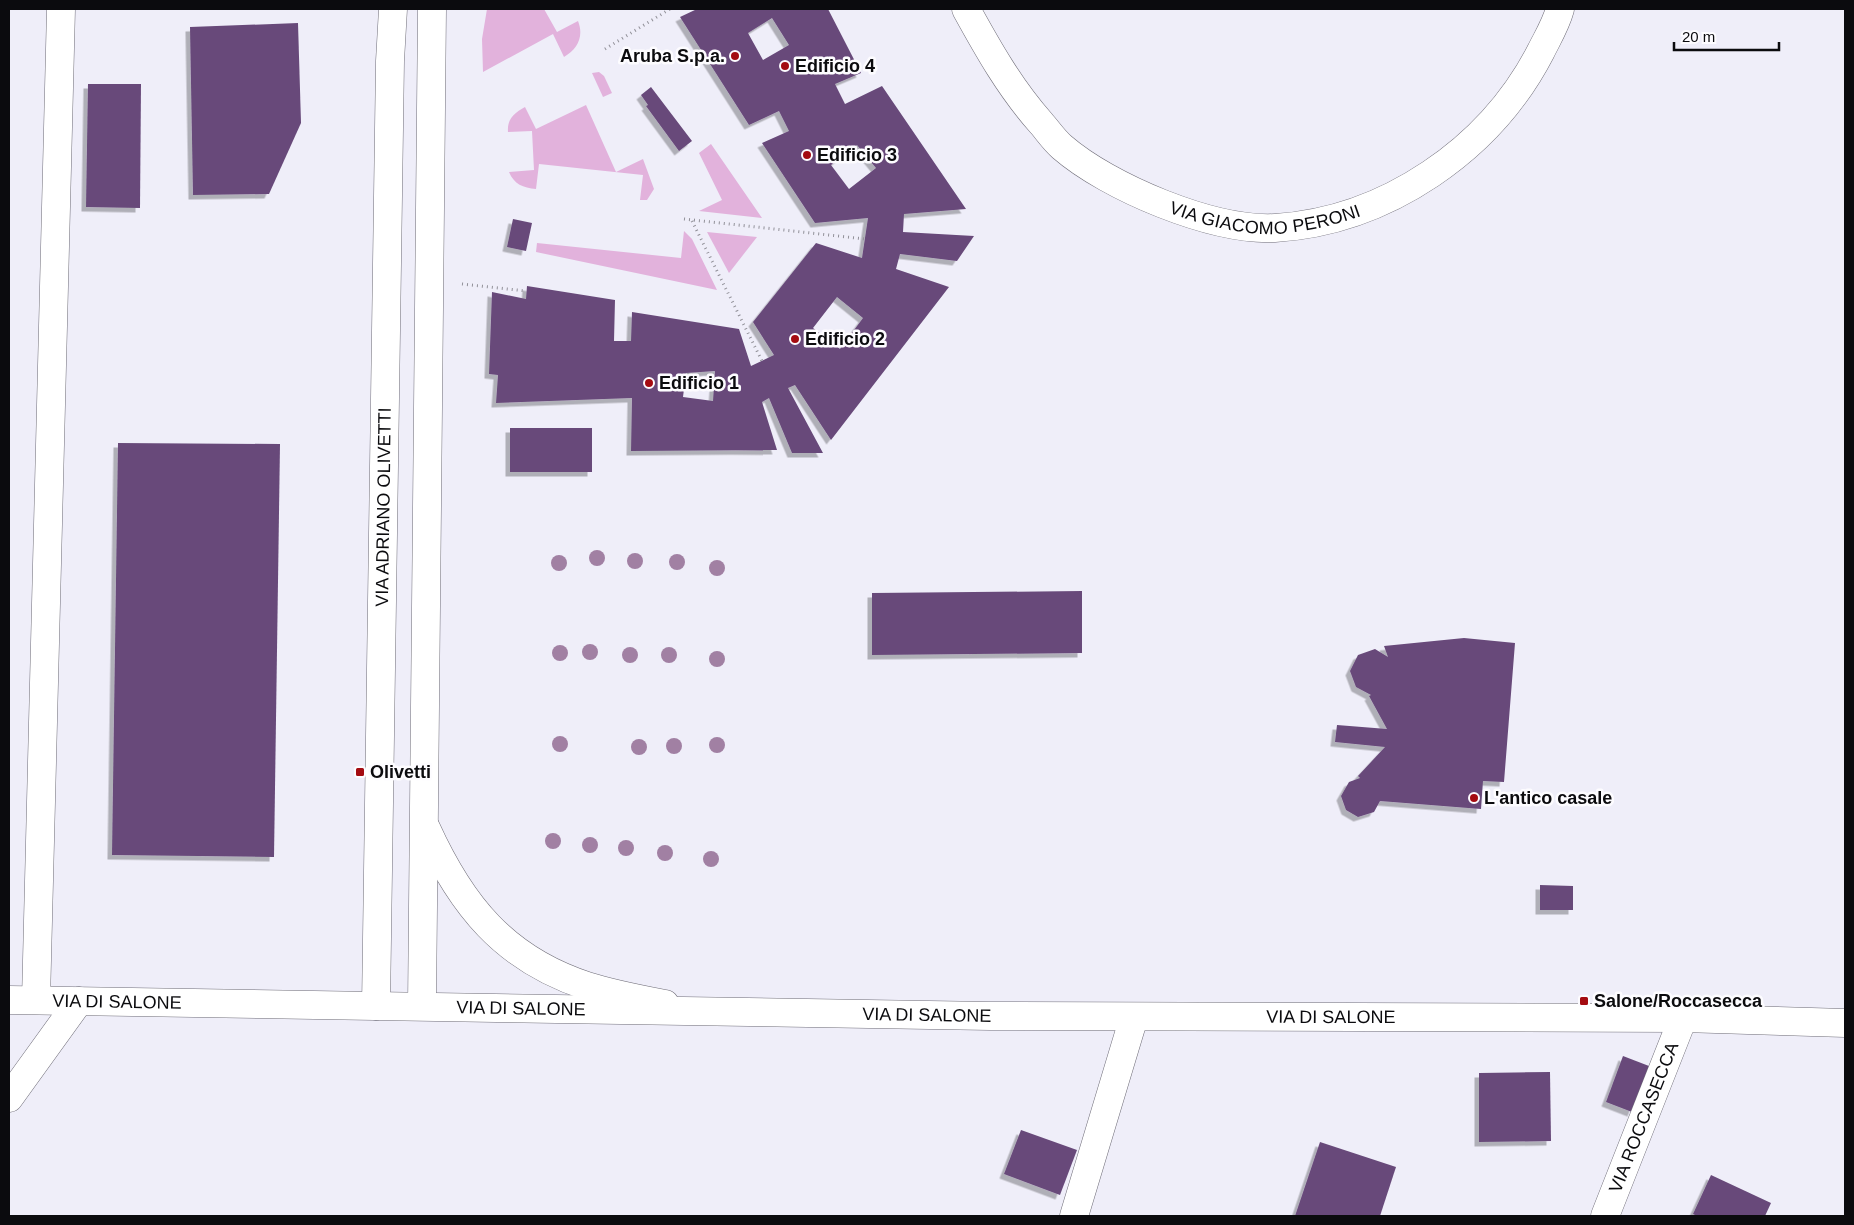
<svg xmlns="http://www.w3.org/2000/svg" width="1854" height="1225" font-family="Helvetica,sans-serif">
  <defs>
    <filter id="shadow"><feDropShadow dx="-4.5" dy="4.5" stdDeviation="0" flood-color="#0004"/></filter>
  </defs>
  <rect width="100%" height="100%" fill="#efeef9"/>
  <g fill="#e2b2dc">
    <path d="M487 9H544L557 32 578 21C584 36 578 49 564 57L553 34 483 72 482 39Z"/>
    <polygon points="599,72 604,76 612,93 603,97 592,73"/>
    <path d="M586 105 616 172 643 159 654 189 647 200H640L643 175 539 164 536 189C523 188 514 184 509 172L534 170 532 131 508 132C507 119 514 113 525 107L536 129Z"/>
    <polygon points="711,144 762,218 699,211 722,200 699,153"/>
    <polygon points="684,231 692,239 717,290 536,252 537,243 681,258"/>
    <polygon points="707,232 757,237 729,273"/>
  </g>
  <g fill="#684a7a" fill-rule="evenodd" filter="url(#shadow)">
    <path d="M697 9H828L861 73 835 84 845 104 882 86 966 209 904 214 903 232 974 236 957 261 900 254 896 269 949 287 831 440 795 385 788 388 823 453H792L769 398 762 402 777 450 631 451 632 398 496 403 498 375 489 374 492 292 526 299 527 286 615 300 614 341H631L632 312 739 329 751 366 774 355 753 322 816 243 862 258 868 218 815 223 762 143 789 131 779 111 749 125 680 17ZM772 18 789 45 763 60 748 33ZM857 145 876 168 849 189 831 165ZM837 297 863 318 840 349 813 328ZM715 371 713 401 683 397 686 373Z"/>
    <polygon points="298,23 301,123 269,194 193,195 190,27"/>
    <polygon points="88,84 141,84 140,208 86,207"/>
    <polygon points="651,87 692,141 679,151 646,106 648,105 641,95"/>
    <polygon points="513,219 532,223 526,251 507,247"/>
    <rect x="510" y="428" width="82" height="44"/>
    <polygon points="118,443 280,444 274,857 112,855"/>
    <polygon points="1082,591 1082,653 872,655 872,593"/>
    <polygon points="1464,638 1515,643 1504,782 1483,781 1481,809 1380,801 1374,812 1358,817 1346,810 1341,796 1349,782 1360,778 1358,776 1385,747 1335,742 1337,725 1387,729 1369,696 1371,695 1356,687 1350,671 1358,655 1375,649 1388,657 1384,646"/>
    <polygon points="1540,885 1573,886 1573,910 1540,910"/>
    <polygon points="1623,1056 1649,1066 1632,1112 1606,1102"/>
    <polygon points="1550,1072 1551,1141 1479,1142 1479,1073"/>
    <polygon points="1021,1130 1077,1150 1060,1195 1004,1174"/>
    <polygon points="1320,1142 1396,1167 1380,1216 1295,1216"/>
    <polygon points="1711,1175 1771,1203 1765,1216 1697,1216 1693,1214"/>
  </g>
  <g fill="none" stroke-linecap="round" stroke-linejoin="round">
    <defs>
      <g id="minor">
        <path id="s1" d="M966 9C988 49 1010 88 1041 123 1048 131 1054 140 1062 147 1108 187 1212 231 1275 228 1386 221 1490 150 1541 51 1548 37 1556 24 1560 9"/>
        <path d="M426 828C461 905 504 959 587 986 612 994 639 999 665 1004"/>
        <polyline points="36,1000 61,9"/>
        <path id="s2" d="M376 1006 390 61 393 9"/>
        <polyline points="422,1006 432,9"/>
        <polyline points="9,1098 79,1001"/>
        <polyline points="1074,1216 1134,1017"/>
        <path id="s3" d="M1605 1216 1683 1018"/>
      </g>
      <g id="tertiary">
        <path id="s4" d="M9 1000 990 1016 1683 1018 1845 1023"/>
      </g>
    </defs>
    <use href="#minor" stroke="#6f6d78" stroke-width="29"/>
    <use href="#tertiary" stroke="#6f6d78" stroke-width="29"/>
    <g stroke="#919098" stroke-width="3" stroke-dasharray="1 4" stroke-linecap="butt">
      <polyline points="605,49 670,9"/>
      <polyline points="684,219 865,239"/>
      <polyline points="692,221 762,361"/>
      <polyline points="462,284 526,291"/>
    </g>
    <use href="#minor" stroke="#fff" stroke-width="28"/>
    <use href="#tertiary" stroke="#fff" stroke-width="28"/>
  </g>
  <g fill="#a180a3">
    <circle cx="597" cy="558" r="8"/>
    <circle cx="635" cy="561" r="8"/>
    <circle cx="677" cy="562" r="8"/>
    <circle cx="559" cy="563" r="8"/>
    <circle cx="717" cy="568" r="8"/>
    <circle cx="590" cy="652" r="8"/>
    <circle cx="560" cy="653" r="8"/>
    <circle cx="630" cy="655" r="8"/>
    <circle cx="669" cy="655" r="8"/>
    <circle cx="717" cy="659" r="8"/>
    <circle cx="560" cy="744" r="8"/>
    <circle cx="717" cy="745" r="8"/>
    <circle cx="674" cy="746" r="8"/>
    <circle cx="639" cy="747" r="8"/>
    <circle cx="553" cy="841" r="8"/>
    <circle cx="590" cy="845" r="8"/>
    <circle cx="626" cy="848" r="8"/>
    <circle cx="665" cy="853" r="8"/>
    <circle cx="711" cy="859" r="8"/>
  </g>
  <g fill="#a40b11" stroke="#fdfcff" stroke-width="2">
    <circle cx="735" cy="56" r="5"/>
    <circle cx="785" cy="66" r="5"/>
    <circle cx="807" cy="155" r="5"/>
    <circle cx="795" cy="339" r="5"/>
    <circle cx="649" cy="383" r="5"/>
    <rect x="355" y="767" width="10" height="10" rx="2.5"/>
    <circle cx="1474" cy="798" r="5"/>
    <rect x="1579" y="996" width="10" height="10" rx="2.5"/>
  </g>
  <g text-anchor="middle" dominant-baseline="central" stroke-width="5" stroke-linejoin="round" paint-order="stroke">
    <g font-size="18" font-weight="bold" fill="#0b0b0e" stroke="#fdfcff" text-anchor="start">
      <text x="725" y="56" text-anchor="end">Aruba S.p.a.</text>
      <text x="795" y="66">Edificio 4</text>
      <text x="817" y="155">Edificio 3</text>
      <text x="805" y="339">Edificio 2</text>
      <text x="659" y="383">Edificio 1</text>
      <text x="370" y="772">Olivetti</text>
      <text x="1484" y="798">L'antico casale</text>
      <text x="1594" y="1001">Salone/Roccasecca</text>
    </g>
    <g font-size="18" fill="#0b0b0e" stroke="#fdfcff">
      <text stroke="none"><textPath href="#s1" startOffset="390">VIA GIACOMO PERONI</textPath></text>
      <text stroke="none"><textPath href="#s2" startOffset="499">VIA ADRIANO OLIVETTI</textPath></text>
      <text stroke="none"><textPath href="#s4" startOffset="108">VIA DI SALONE</textPath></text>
      <text stroke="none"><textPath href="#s4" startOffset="512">VIA DI SALONE</textPath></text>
      <text stroke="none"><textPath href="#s4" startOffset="918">VIA DI SALONE</textPath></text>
      <text stroke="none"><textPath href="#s4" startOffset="1322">VIA DI SALONE</textPath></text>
      <text stroke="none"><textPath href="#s3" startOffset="106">VIA ROCCASECCA</textPath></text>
    </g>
  </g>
  <rect width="1854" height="1225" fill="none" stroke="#0b0b0e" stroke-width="20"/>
  <path d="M1674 42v8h105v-8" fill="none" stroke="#0b0b0e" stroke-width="2.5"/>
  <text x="1682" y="42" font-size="15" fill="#0b0b0e" stroke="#fdfcff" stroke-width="4" paint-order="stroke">20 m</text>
</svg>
